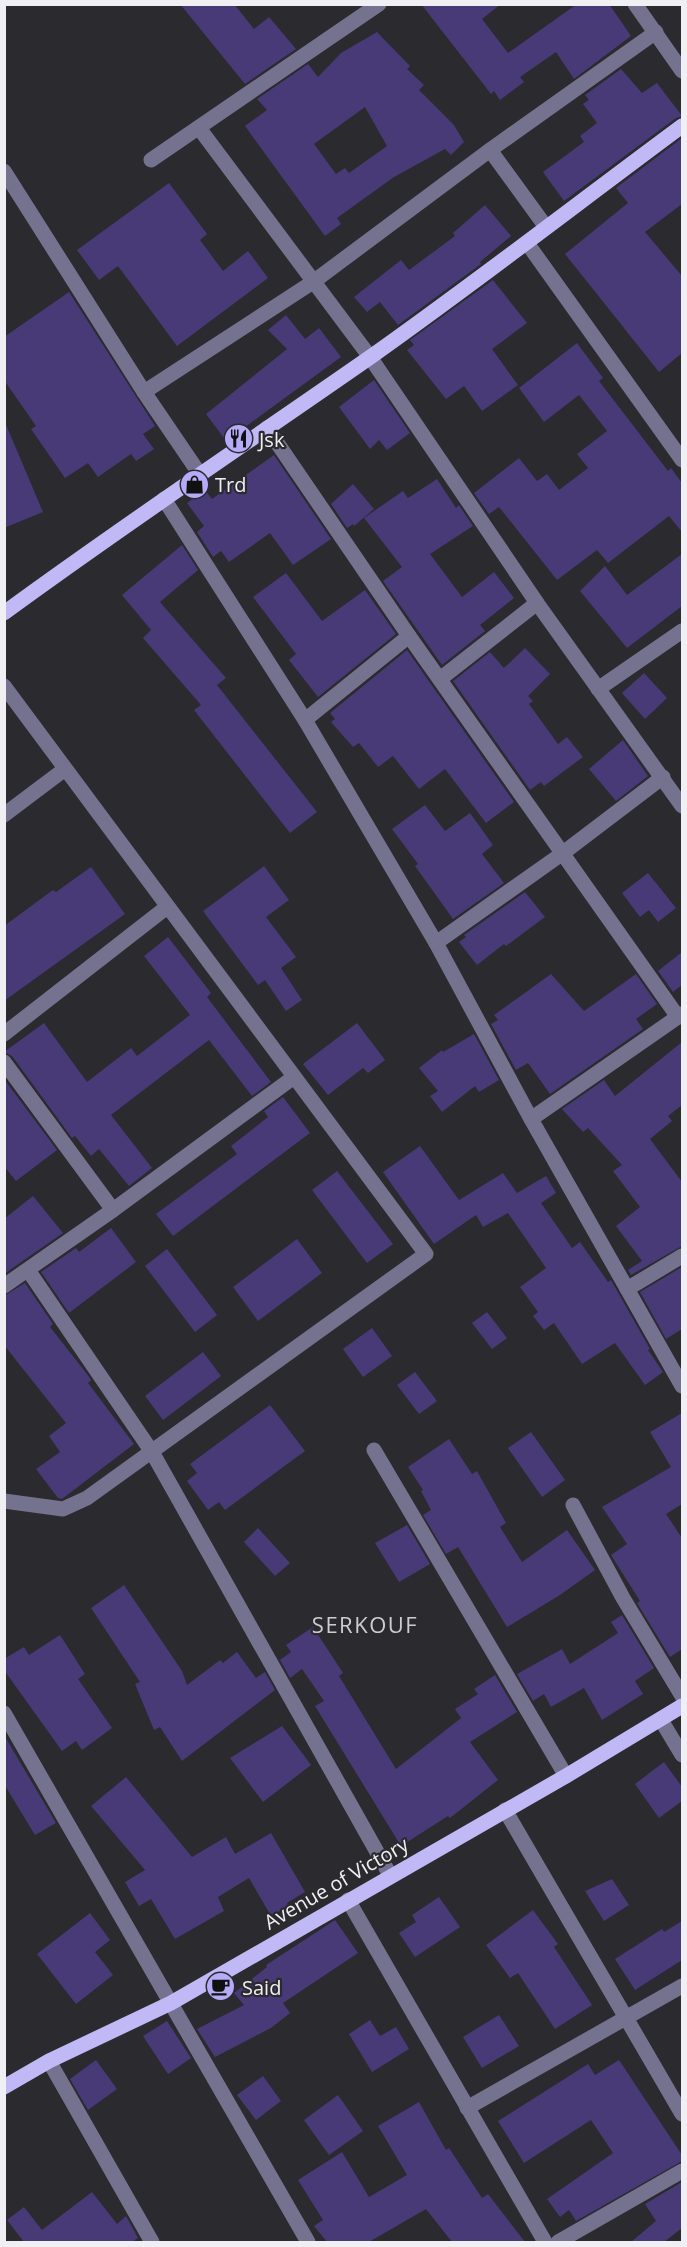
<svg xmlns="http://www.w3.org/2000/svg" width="687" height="2247" font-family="'Open Sans',sans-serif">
  <rect width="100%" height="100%" fill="#2b2a2f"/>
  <g fill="#473a77" fill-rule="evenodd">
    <polygon points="180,4 234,4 254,29 269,17 296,49 245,84"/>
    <polygon points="421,4 501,4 482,19 508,53 577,4 609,4 631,36 574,79 556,52 520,77 524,82 500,100 494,91 491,94"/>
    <path d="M377 32 410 66 407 69 424 85 419 90 454 125 464 142 451 155 445 149 394 177 337 218 341 224 325 236 245 126 267 110 257 99 308 64 318 77 341 53ZM365 107 387 146 349 173 345 168 336 174 314 144Z"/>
    <polygon points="621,69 642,93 657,83 682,116 676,118 564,201 543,172 584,142 580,136 597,123 583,104 589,100 585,95"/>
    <polygon points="682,138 682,204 645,232 682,276 682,353 659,372 565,254 628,203 616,188"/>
    <polygon points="169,183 207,234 200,240 223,271 248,251 268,278 177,346 118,266 99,280 77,250"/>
    <polygon points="485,205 511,236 480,262 481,264 398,325 380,302 367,312 354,297 401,260 409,270 455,236 453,233"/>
    <polygon points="493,280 527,323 492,349 518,385 482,411 464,386 446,399 407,350 414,345 410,340"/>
    <polygon points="69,292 155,426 143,434 154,449 136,461 131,454 98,477 88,463 65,478 31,429 36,426 4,380 4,337"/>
    <polygon points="286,315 305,339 319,328 341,357 226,441 206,414 287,349 268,330"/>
    <polygon points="577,343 603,378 599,381 668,471 671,468 682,483 682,532 669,516 608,563 597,550 557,580 499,507 489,514 474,493 519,458 537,481 547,474 559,490 588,468 577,454 607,431 579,395 544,422 519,388"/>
    <polygon points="374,380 410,433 387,450 379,440 370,449 339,407"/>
    <polygon points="4,420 43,512 4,528"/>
    <polygon points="274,455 331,539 293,565 270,533 229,562 221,551 213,557 197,532 204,526 187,503 205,490 212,499"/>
    <polygon points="437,479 456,508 459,505 473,526 430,554 462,597 494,572 514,598 480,625 485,631 442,665 383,581 402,567 364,518 403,491 408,498"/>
    <polygon points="353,484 374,509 354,526 353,524 347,528 331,504"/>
    <polygon points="182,545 198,570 160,602 226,678 217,685 317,812 290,833 194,710 201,705 143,638 151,630 122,595"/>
    <polygon points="682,554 682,606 627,648 580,591 605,566 627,595"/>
    <polygon points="286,573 322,621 365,590 396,634 318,697 289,660 296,654 253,597"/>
    <polygon points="525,648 550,674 528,696 533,701 529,704 558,744 567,737 583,757 544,786 541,782 530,790 453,681 490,652 504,668"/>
    <polygon points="407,650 514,802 486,823 445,769 419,789 393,756 378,767 359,743 353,747 331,722 335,719 330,713"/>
    <polygon points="644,673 667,698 645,719 622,693"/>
    <polygon points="623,740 648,776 616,801 589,769"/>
    <polygon points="425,805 445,831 470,813 493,845 482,854 504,883 453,919 415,866 418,864 392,829"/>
    <polygon points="264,866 289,900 266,917 296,957 281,968 302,1000 286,1011 265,980 258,985 203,911"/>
    <polygon points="91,867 125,914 4,1001 4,926 53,890 56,892"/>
    <polygon points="648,873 676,908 658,922 649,910 640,917 622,893"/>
    <polygon points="525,892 545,917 506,946 504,944 477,965 459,942 466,937 464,935"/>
    <polygon points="168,937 211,993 207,997 271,1082 252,1096 209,1040 111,1115 152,1168 129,1186 99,1149 91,1156 75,1136 72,1138 12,1056 4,1052 44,1023 87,1082 131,1048 137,1056 190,1015 144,956"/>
    <polygon points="682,952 682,985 673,992 658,971"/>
    <polygon points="551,974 584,1011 636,974 657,1004 636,1019 643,1029 550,1094 528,1063 516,1070 491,1024 498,1020 494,1015"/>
    <polygon points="357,1023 385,1060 368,1073 363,1068 328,1095 303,1064"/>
    <polygon points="474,1034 499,1080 479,1092 475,1086 442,1112 430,1096 438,1091 419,1068 442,1050 443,1052"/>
    <polygon points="682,1042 682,1105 668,1116 672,1121 650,1139 682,1182 682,1246 631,1275 628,1270 642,1261 616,1226 640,1207 613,1171 622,1165 588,1128 583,1132 562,1109 604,1080 615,1096"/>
    <polygon points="4,1079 57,1150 16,1181 4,1166"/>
    <polygon points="283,1097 310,1133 173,1236 156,1214 237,1154 231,1146 268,1117 264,1111"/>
    <polygon points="420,1146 459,1200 503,1173 517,1193 546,1176 556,1193 541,1203 572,1248 580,1242 608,1282 611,1280 650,1349 648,1350 663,1372 645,1385 615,1343 582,1364 554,1323 544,1330 533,1316 538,1312 520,1287 546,1268 508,1213 483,1227 476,1215 434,1244 383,1172"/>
    <polygon points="337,1171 393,1244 367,1263 312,1190"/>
    <polygon points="33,1196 63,1233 4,1274 4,1219"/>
    <polygon points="111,1228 136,1262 69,1313 41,1272 76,1248 79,1252"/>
    <polygon points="297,1239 322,1273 258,1321 233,1287"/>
    <polygon points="167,1249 217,1315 195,1332 145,1266"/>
    <polygon points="682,1267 682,1329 666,1339 640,1292"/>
    <polygon points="25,1283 53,1324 50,1327 87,1374 91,1380 88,1383 134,1444 62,1499 58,1498 36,1469 60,1452 49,1436 66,1423 4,1345 4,1296"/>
    <polygon points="487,1312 507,1338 492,1349 472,1323"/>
    <polygon points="372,1328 392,1356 363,1377 343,1349"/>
    <polygon points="203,1352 221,1376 163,1420 145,1396"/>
    <polygon points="415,1372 437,1401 419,1414 397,1385"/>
    <polygon points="270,1405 305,1451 225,1510 219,1502 208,1510 187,1481 197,1473 190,1464"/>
    <polygon points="682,1413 682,1504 666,1514 682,1538 682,1649 670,1657 637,1603 640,1601 611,1555 627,1544 602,1507 671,1467 650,1432"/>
    <polygon points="531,1432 565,1480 542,1497 508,1448"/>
    <polygon points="449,1439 472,1474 477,1471 506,1523 500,1527 522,1562 567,1530 595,1570 560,1595 507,1627 458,1547 446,1554 423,1515 431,1510 421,1491 423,1490 408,1467"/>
    <polygon points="407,1525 430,1564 399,1582 375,1543"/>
    <polygon points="258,1528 290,1563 275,1576 244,1542"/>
    <polygon points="124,1585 182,1671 187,1685 220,1660 223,1663 237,1652 256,1678 265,1672 275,1690 182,1761 160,1727 154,1730 135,1684 140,1682 91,1608"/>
    <polygon points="622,1615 654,1668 635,1681 643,1694 602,1720 584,1688 551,1707 544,1694 533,1701 517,1674 562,1649 570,1664 618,1633 611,1622"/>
    <polygon points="313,1627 343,1673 339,1676 396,1769 461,1718 455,1709 478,1694 474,1689 495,1675 517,1712 470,1742 498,1780 450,1818 448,1816 401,1846 315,1706 324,1701 302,1669 290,1678 280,1660 291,1652 286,1645"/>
    <polygon points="60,1635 85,1674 78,1679 112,1728 82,1750 76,1741 62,1751 4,1670 4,1659 24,1647 29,1655"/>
    <polygon points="282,1726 311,1765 263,1802 230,1758"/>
    <polygon points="4,1735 56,1823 35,1835 4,1784"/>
    <polygon points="664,1762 682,1787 682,1801 659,1818 635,1784"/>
    <polygon points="126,1777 192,1857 226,1837 235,1854 271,1833 305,1892 287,1903 288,1906 271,1916 249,1878 218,1897 224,1911 175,1939 151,1899 139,1906 125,1882 145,1870 91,1806"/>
    <polygon points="612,1879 629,1905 604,1921 585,1891"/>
    <polygon points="439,1897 460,1927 415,1957 399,1933 416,1922 412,1915"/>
    <polygon points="533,1910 558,1944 554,1947 592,2005 555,2029 518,1973 510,1978 486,1945"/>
    <polygon points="90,1913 110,1940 95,1952 113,1975 76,2004 37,1954"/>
    <polygon points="335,1920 358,1953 283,2003 290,2013 271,2028 215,2057 197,2029 244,2005 234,1993 267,1967 266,1965"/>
    <polygon points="682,1921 682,1960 635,1990 615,1959 662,1929 664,1932"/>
    <polygon points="499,2015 519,2046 482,2068 463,2037"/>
    <polygon points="370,2020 380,2036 396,2027 409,2049 372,2072 349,2034"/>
    <polygon points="167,2021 191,2058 168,2074 143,2036"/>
    <polygon points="96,2060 117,2089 88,2110 70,2079"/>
    <polygon points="619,2060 682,2155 682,2161 576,2221 569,2210 560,2217 547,2199 613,2153 591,2120 524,2163 498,2121 588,2064 595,2075"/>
    <polygon points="263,2076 281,2101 256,2120 237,2095"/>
    <polygon points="338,2095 363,2131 329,2155 304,2120"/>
    <polygon points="419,2102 446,2150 449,2148 482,2198 488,2194 525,2242 452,2242 426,2209 369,2242 327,2242 314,2226 323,2220 298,2180 342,2152 369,2197 407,2175 378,2126"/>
    <polygon points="682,2182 682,2228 664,2242 631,2242 656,2221 645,2204"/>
    <polygon points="92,2192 117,2224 126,2216 138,2238 132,2242 24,2242 7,2220 24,2207 42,2230"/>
  </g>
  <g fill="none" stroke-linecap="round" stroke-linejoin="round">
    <g stroke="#75728f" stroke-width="15">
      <polyline points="635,4 682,71"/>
      <polyline points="199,128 370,357 537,603 682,806"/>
      <polyline points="490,150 546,227"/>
      <polyline points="151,160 379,4"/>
      <polyline points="4,171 144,392 199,473"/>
      <polyline points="527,243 682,460"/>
      <polyline points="144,392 313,282 490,150 656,32"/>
      <polyline points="267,428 409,636 678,1017"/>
      <polyline points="164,499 305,720 436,943 531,1119 682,1386"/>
      <polyline points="440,679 537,603"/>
      <polyline points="4,686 426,1254 87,1498 63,1509 4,1501"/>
      <polyline points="598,689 682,631"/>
      <polyline points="305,720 409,636"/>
      <polyline points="4,815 65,769"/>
      <polyline points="436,943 563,853 663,777"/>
      <polyline points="4,1034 167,907"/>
      <polyline points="4,1062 113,1210"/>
      <polyline points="531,1119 682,1014"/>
      <polyline points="28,1270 152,1452 390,1875"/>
      <polyline points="4,1286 113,1210 294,1077"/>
      <polyline points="627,1289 682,1256"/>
      <polyline points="374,1450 566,1776"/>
      <polyline points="573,1505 623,1598 682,1696"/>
      <polyline points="4,1713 308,2242"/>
      <polyline points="661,1720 682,1755"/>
      <polyline points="505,1810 682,2114"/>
      <polyline points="348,1900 545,2242"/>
      <polyline points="49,2061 152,2242"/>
      <polyline points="467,2108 682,1986"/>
      <polyline points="558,2242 682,2171"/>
    </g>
    <g stroke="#c1b9f6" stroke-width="15">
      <path d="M4 613C124 525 247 443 369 358 475 283 578 203 682 126"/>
      <polyline points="4,2087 49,2061 171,2003 566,1776 682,1706"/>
    </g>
  </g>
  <defs>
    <symbol id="restaurant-disc" viewBox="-11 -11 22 22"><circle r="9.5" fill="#b6abf8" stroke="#2b2a2f"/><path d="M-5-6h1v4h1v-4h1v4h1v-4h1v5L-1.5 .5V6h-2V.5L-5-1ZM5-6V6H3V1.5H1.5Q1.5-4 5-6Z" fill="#111"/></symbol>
    <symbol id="shop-disc" viewBox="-11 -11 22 22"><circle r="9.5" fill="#b6abf8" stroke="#2b2a2f"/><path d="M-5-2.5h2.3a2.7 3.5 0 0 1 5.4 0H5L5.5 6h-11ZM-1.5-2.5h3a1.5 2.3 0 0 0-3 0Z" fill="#111"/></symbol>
    <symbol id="cafe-disc" viewBox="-11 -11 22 22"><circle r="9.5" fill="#b6abf8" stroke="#2b2a2f"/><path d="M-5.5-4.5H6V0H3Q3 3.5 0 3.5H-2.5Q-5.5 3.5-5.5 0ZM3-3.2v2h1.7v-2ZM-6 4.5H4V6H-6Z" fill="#111"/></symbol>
  </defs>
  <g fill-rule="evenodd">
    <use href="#restaurant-disc" x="222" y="422" width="33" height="33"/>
    <use href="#shop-disc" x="178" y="468" width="33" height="33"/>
    <use href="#cafe-disc" x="204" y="1970" width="33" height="33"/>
  </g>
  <g text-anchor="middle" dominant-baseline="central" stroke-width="4.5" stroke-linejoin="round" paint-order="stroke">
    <g font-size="20" fill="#f0eff3" stroke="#2b2a2f" text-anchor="start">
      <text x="259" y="439">Jsk</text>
      <text x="215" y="484">Trd</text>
      <text x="242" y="1987">Said</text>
    </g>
    <g font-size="20" fill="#f0eff3" stroke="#2b2a2f">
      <text transform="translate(336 1883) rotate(-30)">Avenue of Victory</text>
    </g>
    <g font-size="22" letter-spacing="1.5" fill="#cdccd3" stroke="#2b2a2f">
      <text x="365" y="1624">SERKOUF</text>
    </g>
  </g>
  <rect width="687" height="2247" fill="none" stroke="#f0eff3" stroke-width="12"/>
</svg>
